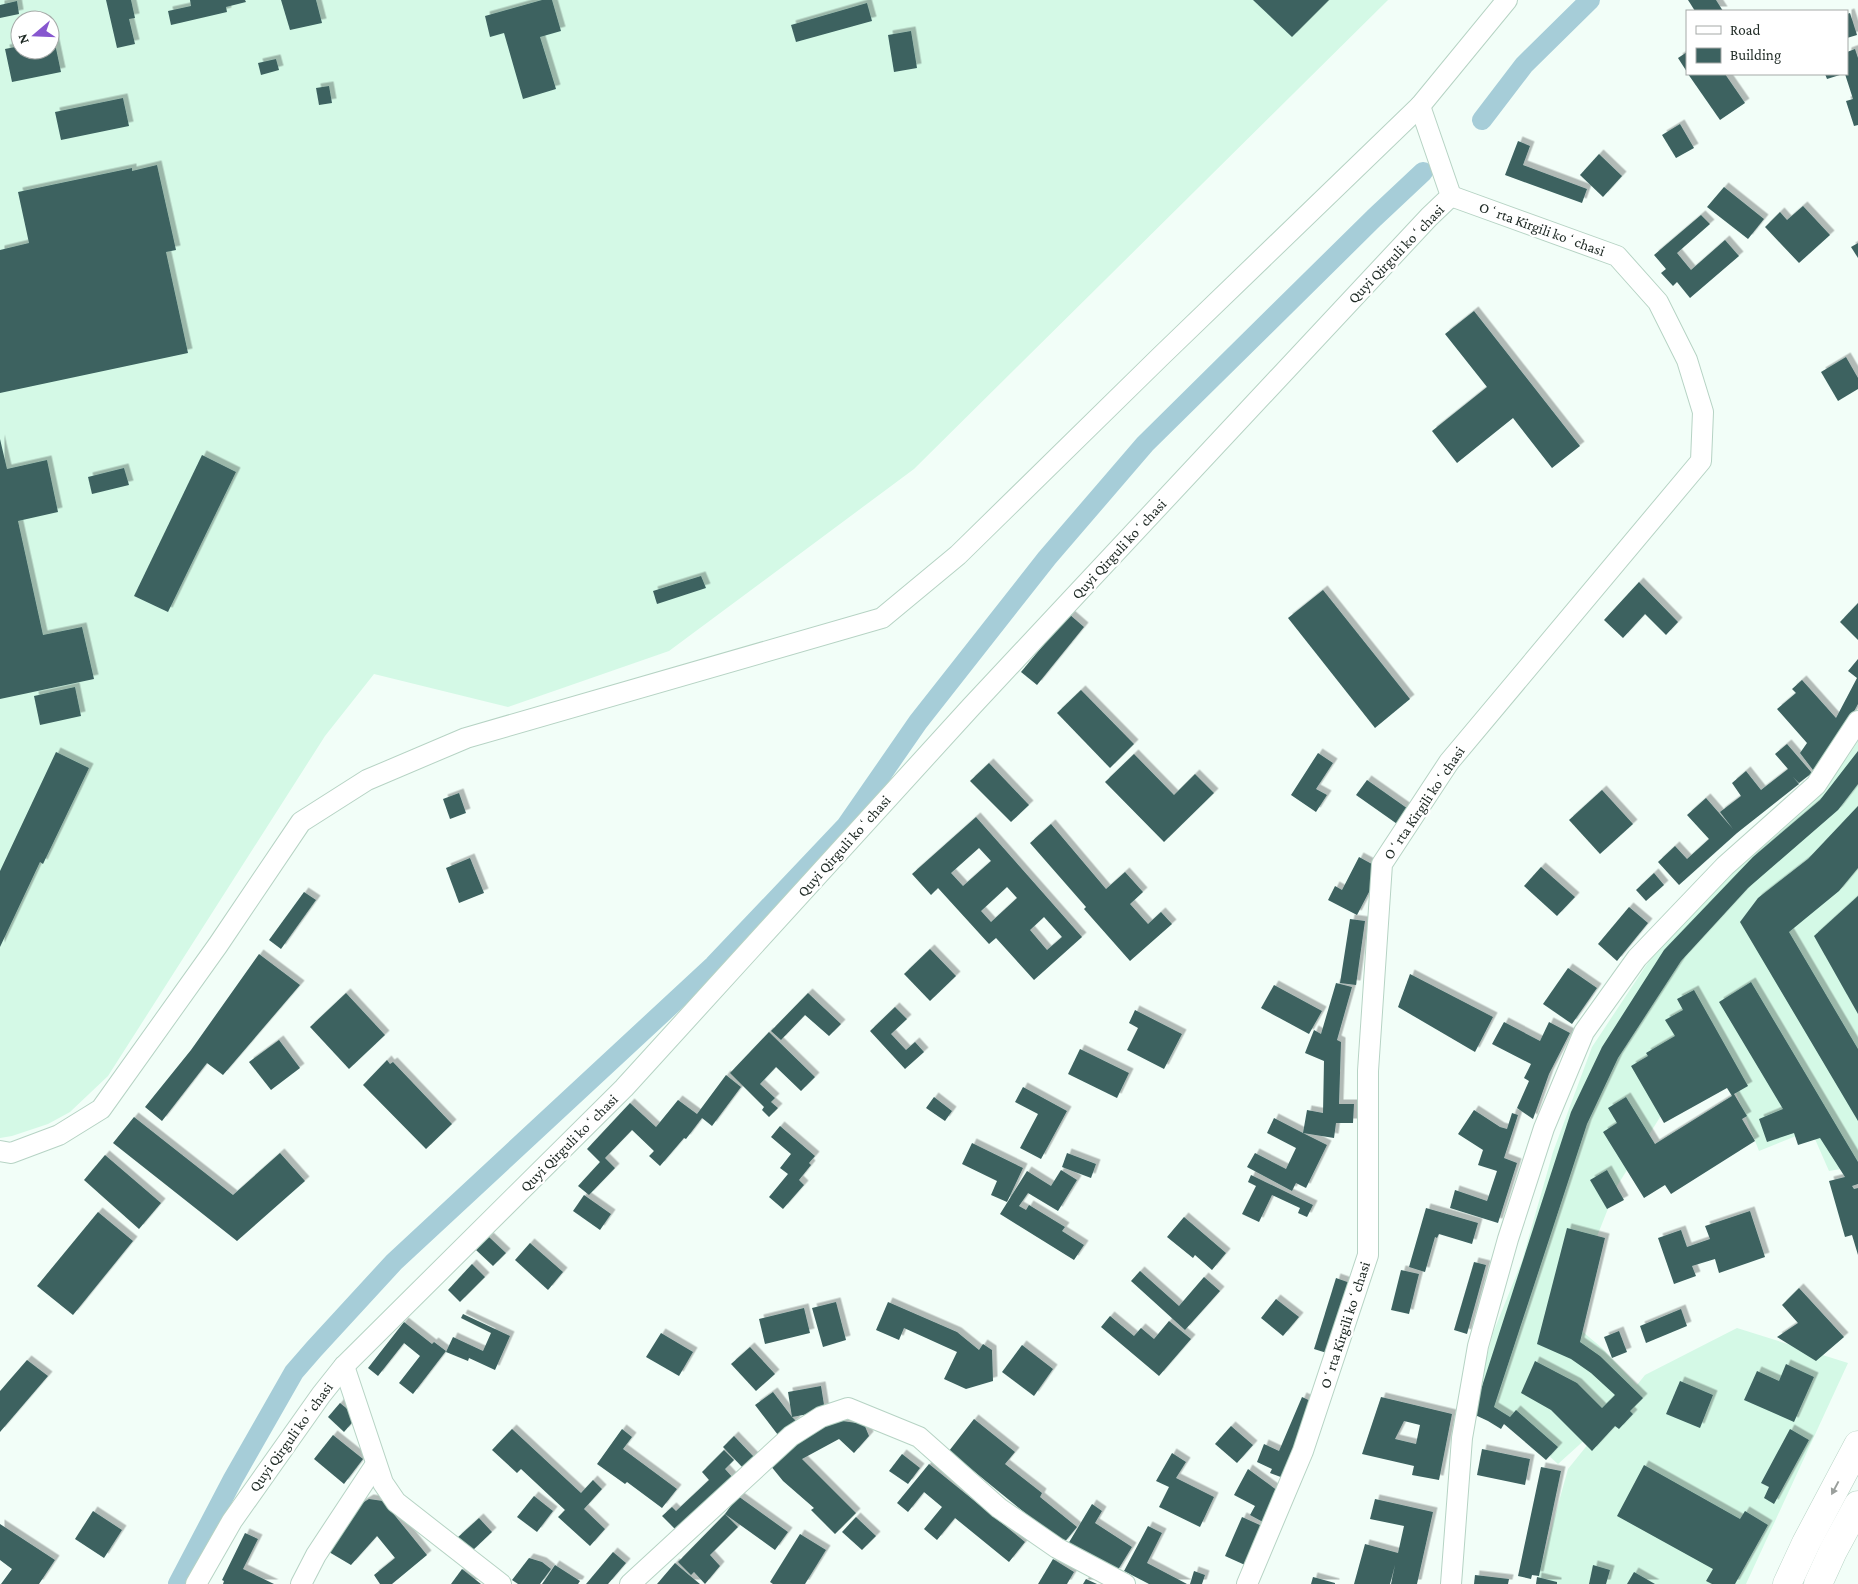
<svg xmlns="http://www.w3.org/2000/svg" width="1858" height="1584" font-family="'Crimson Pro',serif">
  <defs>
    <filter id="shadow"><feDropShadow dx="4.5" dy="-4.5" stdDeviation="0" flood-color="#0004"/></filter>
  </defs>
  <rect width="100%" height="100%" fill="#f2fef8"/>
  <g fill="#d4f9e6" fill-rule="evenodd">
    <path d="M0 0H1388L914 469 669 651 508 707 374 674 325 736 108 1076 70 1112 48 1124 12 1136 0 1138ZM20 20H50V50H20Z"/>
    <polygon points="1858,741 1858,1166 1829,1171 1811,1130 1759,1151 1731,1080 1667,1106 1617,1186 1592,1249 1577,1327 1602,1348 1637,1385 1645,1375 1737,1328 1848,1363 1746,1584 1536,1584 1568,1469 1610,1417 1558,1464 1514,1425 1473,1411 1493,1333 1522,1261 1553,1152 1592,1047 1651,958 1730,875 1776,835 1814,800 1849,755"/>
  </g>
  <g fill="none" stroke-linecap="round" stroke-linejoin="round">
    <g stroke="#a6cdd8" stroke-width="20">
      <polyline points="1482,120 1524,65 1590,0"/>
      <polyline points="178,1584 233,1479 294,1372 314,1349 394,1262 714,965 846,826 918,722 1047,558 1145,444 1374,218 1423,172"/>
    </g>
  </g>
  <g fill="#3c6260" fill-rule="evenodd" filter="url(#shadow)">
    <polygon points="106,0 131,0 135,18 129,19 135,44 117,48"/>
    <polygon points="190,0 245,0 246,2 226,7 227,12 171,25 168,11 191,6"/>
    <polygon points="281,0 316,0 322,23 290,30"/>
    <polygon points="542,0 552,0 561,31 540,37 556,89 523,99 504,33 490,37 485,16"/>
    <polygon points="1253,0 1329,0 1292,37"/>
    <polygon points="1688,0 1716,0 1723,11 1695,11"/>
    <polygon points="17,1 19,14 0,18 0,5"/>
    <polygon points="867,3 872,21 796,42 791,25"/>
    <polygon points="1850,13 1857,35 1847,38 1847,14"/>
    <polygon points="911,31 917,68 894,72 888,35"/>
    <polygon points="54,39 61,72 12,82 5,49 20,46 20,50 50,50 50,40"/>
    <polygon points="1855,49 1858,58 1858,125 1854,126 1846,101 1853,99 1845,74 1847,52"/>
    <polygon points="1687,52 1687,72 1678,58"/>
    <polygon points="276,59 279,70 261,75 258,63"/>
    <polygon points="1688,74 1725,74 1745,103 1720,120"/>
    <polygon points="1825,74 1843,74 1827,79"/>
    <polygon points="329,86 332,103 319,105 316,88"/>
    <polygon points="123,98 129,126 61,140 55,112"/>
    <polygon points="1680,124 1694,148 1676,158 1662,135"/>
    <polygon points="1518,141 1530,146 1523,165 1587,189 1582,203 1505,175"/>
    <polygon points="1599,154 1622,176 1603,197 1580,175"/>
    <polygon points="157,165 176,250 166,252 188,353 0,393 0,250 29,243 18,192 132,168 132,171"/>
    <polygon points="1724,187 1764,219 1748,239 1707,207"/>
    <polygon points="1803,206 1830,235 1799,263 1765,227 1780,212 1787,220"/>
    <polygon points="1701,215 1710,224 1677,253 1691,270 1725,240 1739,256 1690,298 1677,282 1673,286 1661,273 1666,269 1654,255"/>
    <polygon points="1858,243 1858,258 1851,247"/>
    <polygon points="1474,311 1580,446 1552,468 1513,418 1457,463 1432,431 1487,387 1445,334"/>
    <polygon points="1846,357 1858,378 1858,389 1838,401 1821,372"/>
    <polygon points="0,439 7,469 47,460 58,512 18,521 43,635 82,627 94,679 0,699"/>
    <polygon points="202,455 236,472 168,612 134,596"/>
    <polygon points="124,468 129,485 92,494 88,477"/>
    <polygon points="701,576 706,588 657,604 653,591"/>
    <polygon points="1639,582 1678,622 1666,635 1645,614 1623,638 1604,620"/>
    <polygon points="1323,590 1410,699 1375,728 1288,618"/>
    <polygon points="1858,603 1858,640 1840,622"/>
    <polygon points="1069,614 1084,627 1037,685 1021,672"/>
    <polygon points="1858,659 1858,704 1838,741 1813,770 1800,753 1807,743 1777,709 1796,693 1792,689 1802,680 1836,718 1857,678 1848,671"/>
    <polygon points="75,687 81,716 40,725 34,696"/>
    <polygon points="1081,690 1134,744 1110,768 1057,713"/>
    <polygon points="1787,744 1812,773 1799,783 1793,777 1799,784 1737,833 1679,885 1658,862 1675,846 1687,859 1709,839 1687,815 1706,798 1733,829 1720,812 1741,796 1732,783 1746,771 1761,790 1788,769 1775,754"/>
    <polygon points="1858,751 1858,784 1838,810 1748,888 1681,961 1618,1058 1587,1124 1494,1407 1510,1417 1516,1410 1558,1447 1546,1460 1504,1424 1501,1429 1488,1421 1473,1414 1571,1112 1602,1047 1664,950 1753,857 1820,800"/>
    <polygon points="56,752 89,768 43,864 40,862 0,947 0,871"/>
    <polygon points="1318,753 1333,763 1316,789 1327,795 1316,812 1291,795"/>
    <polygon points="1134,754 1174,795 1195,774 1214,793 1164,842 1105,782"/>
    <polygon points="989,763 1029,805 1011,822 970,781"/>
    <polygon points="1367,780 1411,811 1400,826 1356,795"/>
    <polygon points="1602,790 1633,824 1600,854 1569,820"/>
    <polygon points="459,793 466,813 450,819 443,799"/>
    <polygon points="1858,806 1858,868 1839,891 1789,932 1858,1049 1858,1121 1740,922 1758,898 1808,859"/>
    <path d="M976 817 1082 937 1034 980 996 938 989 944 938 888 931 895 912 874ZM979 848 991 861 963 886 951 873ZM1007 887 1017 898 991 922 981 911ZM1044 917 1062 937 1047 950 1030 930Z"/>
    <polygon points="1051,824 1106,889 1125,872 1143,892 1130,904 1148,924 1161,912 1172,924 1130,961 1084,909 1086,907 1030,843"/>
    <polygon points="1359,857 1381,869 1357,915 1328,900 1335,886 1342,890"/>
    <polygon points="470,858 484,893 459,903 446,868"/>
    <polygon points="1541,867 1575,897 1557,916 1524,886"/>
    <polygon points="1654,873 1664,885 1646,901 1636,890"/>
    <polygon points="304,892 316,900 281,949 269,940"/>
    <polygon points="1858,896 1858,1014 1814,936"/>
    <polygon points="1629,907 1648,923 1617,961 1598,944"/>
    <polygon points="1350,919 1365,921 1356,985 1340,983"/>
    <polygon points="930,949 956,976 930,1001 904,974"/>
    <polygon points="259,954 300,985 223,1075 207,1063 162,1121 145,1107 191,1050"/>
    <polygon points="1568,968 1597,988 1572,1024 1543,1004"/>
    <polygon points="1410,974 1493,1017 1475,1052 1398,1007"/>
    <polygon points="1751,982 1858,1162 1858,1184 1852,1186 1854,1189 1858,1188 1858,1255 1852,1235 1845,1237 1829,1181 1845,1177 1820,1138 1798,1145 1794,1133 1767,1142 1759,1119 1783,1109 1719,1002"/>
    <polygon points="1336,983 1352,987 1337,1040 1341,1042 1339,1104 1354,1104 1353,1123 1336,1123 1334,1138 1303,1133 1327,1145 1306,1188 1296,1183 1292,1191 1247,1167 1255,1153 1286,1169 1296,1148 1267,1133 1274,1118 1303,1133 1307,1110 1323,1113 1324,1061 1305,1053 1314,1030 1321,1034"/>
    <polygon points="1274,985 1322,1011 1309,1034 1261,1008"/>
    <polygon points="1694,990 1748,1086 1734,1094 1747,1116 1742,1119 1755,1141 1671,1194 1665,1185 1644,1198 1603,1132 1617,1123 1608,1108 1626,1097 1655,1144 1732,1096 1727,1088 1664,1123 1631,1066 1648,1056 1646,1053 1675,1036 1665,1020 1683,1010 1677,999"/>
    <polygon points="346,993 385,1035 349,1069 310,1027"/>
    <polygon points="808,993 841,1024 829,1036 805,1015 781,1040 771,1031"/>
    <polygon points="895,1007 907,1019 891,1034 906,1050 915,1042 924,1052 905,1069 870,1031"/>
    <polygon points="1135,1010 1182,1034 1164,1069 1127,1050 1138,1028 1129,1023"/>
    <polygon points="1504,1022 1540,1041 1549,1022 1570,1033 1549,1074 1533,1119 1517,1108 1529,1081 1524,1078 1531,1064 1492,1044"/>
    <polygon points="769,1032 815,1077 801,1091 776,1067 760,1084 775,1098 771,1102 778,1108 769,1117 762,1110 764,1107 730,1073"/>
    <polygon points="279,1040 300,1068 271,1090 249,1062"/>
    <polygon points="1080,1049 1129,1073 1117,1098 1068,1074"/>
    <polygon points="387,1060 390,1064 393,1062 452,1124 426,1149 363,1085"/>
    <polygon points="726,1075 741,1087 712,1126 702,1118 686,1139 684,1138 660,1166 649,1156 654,1151 632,1130 605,1158 615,1168 589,1195 578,1186 600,1162 587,1149 630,1103 656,1127 678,1100 697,1114"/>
    <polygon points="1023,1087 1067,1111 1041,1159 1020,1148 1038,1114 1015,1102"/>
    <polygon points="934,1097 952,1111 945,1121 926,1108"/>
    <polygon points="1474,1110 1500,1127 1507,1129 1512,1113 1518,1115 1504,1158 1517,1163 1498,1223 1450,1208 1455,1190 1487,1201 1497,1171 1478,1165 1483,1150 1458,1134"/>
    <polygon points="134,1117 233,1195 280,1153 305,1181 237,1241 113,1143"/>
    <polygon points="780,1126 815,1156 809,1163 811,1165 799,1180 804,1185 783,1209 769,1197 788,1174 780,1168 791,1154 771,1137"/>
    <polygon points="972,1143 1023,1168 1007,1202 991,1195 997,1181 962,1164"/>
    <polygon points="1067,1153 1096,1164 1091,1178 1062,1167"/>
    <polygon points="105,1155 161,1203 139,1229 84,1180"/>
    <polygon points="1061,1170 1077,1180 1058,1211 1028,1193 1019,1206 1026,1210 1029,1205 1065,1227 1062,1231 1084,1245 1074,1260 1000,1214 1027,1171 1051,1186"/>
    <polygon points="1607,1170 1624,1200 1607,1209 1590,1180"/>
    <polygon points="1251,1175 1313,1205 1307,1217 1298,1213 1300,1208 1272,1195 1259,1222 1242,1214 1256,1186 1248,1182"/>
    <polygon points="584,1195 611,1214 600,1230 573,1211"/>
    <polygon points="1426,1208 1478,1223 1472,1244 1439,1234 1437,1238 1435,1237 1425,1272 1409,1267"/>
    <polygon points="1750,1211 1765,1257 1719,1273 1715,1259 1692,1266 1696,1276 1674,1284 1658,1238 1681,1230 1687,1247 1710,1239 1705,1226"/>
    <polygon points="98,1212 133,1241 73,1315 37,1286"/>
    <polygon points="1184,1217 1226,1253 1212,1270 1195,1255 1193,1258 1167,1237"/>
    <polygon points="1567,1228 1605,1238 1580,1342 1600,1356 1643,1398 1630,1411 1633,1414 1619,1429 1615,1426 1592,1451 1551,1410 1521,1393 1535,1361 1577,1383 1602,1408 1615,1395 1591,1373 1571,1359 1537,1344"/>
    <polygon points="489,1237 506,1253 493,1266 476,1250"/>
    <polygon points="530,1243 563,1272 548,1290 515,1260"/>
    <polygon points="1474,1262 1486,1265 1467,1334 1454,1330"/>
    <polygon points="472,1264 485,1277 460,1302 448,1290"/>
    <polygon points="1401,1270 1419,1274 1409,1314 1391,1310"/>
    <polygon points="1140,1271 1179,1306 1204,1277 1220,1291 1185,1330 1131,1281"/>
    <polygon points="1336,1278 1353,1284 1330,1354 1314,1349"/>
    <polygon points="1799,1288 1844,1337 1816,1361 1777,1337 1798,1323 1782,1305"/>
    <polygon points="1276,1299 1299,1317 1283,1336 1261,1318"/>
    <polygon points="836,1302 846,1340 823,1347 812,1308"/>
    <polygon points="888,1302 957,1332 979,1350 983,1344 992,1350 993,1381 966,1389 944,1379 957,1352 904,1328 899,1340 876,1330"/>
    <polygon points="804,1308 810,1333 765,1344 759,1319"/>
    <polygon points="1681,1309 1687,1326 1646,1343 1640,1326"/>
    <polygon points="463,1314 510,1336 495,1370 469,1358 468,1361 446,1352 453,1337 483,1351 491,1333 461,1318"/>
    <polygon points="1110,1316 1134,1336 1141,1328 1154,1339 1169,1321 1191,1339 1159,1376 1101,1327"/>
    <polygon points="404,1322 432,1344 434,1342 446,1351 413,1394 399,1383 420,1356 404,1343 378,1376 368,1368"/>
    <polygon points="1619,1331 1627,1352 1612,1358 1604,1337"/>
    <polygon points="661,1333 693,1352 679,1376 646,1357"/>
    <polygon points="1022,1345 1053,1369 1034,1396 1002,1372"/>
    <polygon points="750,1347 775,1374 756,1391 731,1364"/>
    <polygon points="27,1360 48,1376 0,1432 0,1391"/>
    <polygon points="1786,1364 1814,1377 1794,1422 1744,1400 1757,1371 1779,1381"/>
    <polygon points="1680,1381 1713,1395 1700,1428 1666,1414"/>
    <polygon points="821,1386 825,1411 792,1417 796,1421 778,1435 755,1405 773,1392 792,1417 788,1392"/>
    <polygon points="1302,1397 1317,1404 1286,1479 1270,1473 1272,1469 1257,1462 1264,1444 1279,1451"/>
    <path d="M1381 1397 1452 1414 1439 1480 1412 1475 1414 1466 1362 1454ZM1404 1421 1420 1425 1416 1444 1395 1439Z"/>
    <polygon points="340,1403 357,1417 344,1432 328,1417"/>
    <polygon points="974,1419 1015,1452 1005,1464 1042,1493 1040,1497 1077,1527 1063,1544 949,1451"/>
    <polygon points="835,1420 864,1424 869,1436 854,1453 839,1439 802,1459 856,1513 835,1534 811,1510 814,1508 783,1481 770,1465 788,1446"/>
    <polygon points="1231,1426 1253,1445 1237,1463 1215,1444"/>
    <polygon points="512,1429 581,1493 593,1480 602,1489 584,1509 605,1529 590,1546 558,1517 565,1510 521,1469 517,1473 492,1450"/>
    <polygon points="622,1429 632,1437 623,1449 677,1489 662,1508 627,1482 625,1484 597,1464"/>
    <polygon points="1790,1429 1809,1440 1774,1504 1764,1498 1769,1487 1761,1483"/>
    <polygon points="333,1435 363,1459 344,1484 314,1459"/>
    <polygon points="734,1436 754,1457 743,1468 723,1447"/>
    <polygon points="1482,1449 1530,1459 1525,1485 1477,1475"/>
    <polygon points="724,1450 734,1460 725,1469 734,1479 679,1533 662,1516 672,1507 676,1511 709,1480 702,1472"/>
    <polygon points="1172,1453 1186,1462 1176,1478 1214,1497 1200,1527 1159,1507 1169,1487 1156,1481"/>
    <polygon points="902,1454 920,1468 908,1484 889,1471"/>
    <polygon points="929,1464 1025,1542 1009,1562 955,1518 937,1540 924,1529 942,1507 924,1492 908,1512 897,1503"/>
    <polygon points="1644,1465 1740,1519 1745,1511 1768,1525 1735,1584 1712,1584 1706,1581 1713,1569 1617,1516"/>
    <polygon points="1541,1467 1561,1471 1539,1576 1532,1575 1531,1579 1518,1576"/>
    <polygon points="1248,1469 1278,1491 1263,1522 1250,1515 1255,1506 1234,1495"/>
    <polygon points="534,1496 553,1511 537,1532 517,1517"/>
    <polygon points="738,1496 788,1532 775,1550 725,1514 738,1527 710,1555 720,1566 705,1584 694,1572 691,1575 678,1562 725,1514"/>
    <polygon points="369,1499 383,1501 427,1555 392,1584 380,1584 374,1575 395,1558 377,1536 351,1565 329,1552 352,1509"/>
    <polygon points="1375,1499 1433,1512 1417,1584 1391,1584 1395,1565 1390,1584 1354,1584 1365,1544 1398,1553 1404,1526 1370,1519"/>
    <polygon points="1092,1504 1102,1511 1095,1523 1132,1547 1116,1573 1068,1544"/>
    <polygon points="93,1511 122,1530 104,1558 75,1539"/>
    <polygon points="856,1517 876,1536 862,1550 842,1532"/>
    <polygon points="1242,1517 1262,1526 1245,1565 1225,1556"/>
    <polygon points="479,1518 492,1532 471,1552 457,1538"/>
    <polygon points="0,1524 55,1560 39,1584 1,1584 12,1569 0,1560"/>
    <polygon points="1148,1526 1162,1533 1147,1563 1187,1584 1149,1584 1124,1571"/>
    <polygon points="245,1533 258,1539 243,1569 274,1584 223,1584 224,1581 222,1580"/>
    <polygon points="800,1534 826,1550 805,1584 773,1584 770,1582"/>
    <polygon points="613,1552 626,1563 608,1584 586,1584"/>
    <polygon points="529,1558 542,1562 551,1569 540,1584 518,1584 512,1580"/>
    <polygon points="1053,1559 1074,1572 1067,1584 1038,1584"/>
    <polygon points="675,1563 689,1575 700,1584 657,1584"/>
    <polygon points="555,1565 580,1581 578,1584 542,1584"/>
    <polygon points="1593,1565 1610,1570 1606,1584 1589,1584"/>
    <polygon points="462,1569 481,1584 451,1584"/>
    <polygon points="1194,1571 1205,1575 1202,1584 1190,1584"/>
    <polygon points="1634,1572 1655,1584 1627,1584"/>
    <polygon points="1475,1575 1509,1579 1508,1584 1474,1584"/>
    <polygon points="1313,1577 1335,1583 1335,1584 1311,1584"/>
    <polygon points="1537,1577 1557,1582 1557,1584 1536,1584"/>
    <polygon points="1086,1579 1097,1584 1083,1584"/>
  </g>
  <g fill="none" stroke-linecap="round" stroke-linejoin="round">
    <defs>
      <g id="minor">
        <polyline points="0,1151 11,1153 59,1135 101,1109 218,945 301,822 367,780 466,738 882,618 958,555 1160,357 1420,106 1507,0"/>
        <polyline points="344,1366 383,1483 396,1502 501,1584"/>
        <polyline points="196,1584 232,1521 321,1395 344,1366 624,1088 971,707 1429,217 1451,196 1420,106"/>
        <polyline points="301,1584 316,1555 376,1464"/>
        <polyline points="630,1584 791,1436 821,1417 848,1408 919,1437 999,1508 1057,1548 1125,1584"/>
        <polyline points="1247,1584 1303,1451 1368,1255 1368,1071 1382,864 1449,762 1701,461 1703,412 1687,360 1658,302 1617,256 1451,196"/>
        <polyline points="1451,1584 1462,1438 1478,1346 1508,1239 1544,1128 1584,1032 1637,958 1725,866 1816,785 1858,721"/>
      </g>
      <g id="primary">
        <polyline points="1787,1584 1806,1543 1858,1445"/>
        <polyline points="1818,1584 1833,1551 1858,1505"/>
      </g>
    </defs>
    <use href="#minor" stroke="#b6d3c4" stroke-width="22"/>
    <use href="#primary" stroke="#b6d3c4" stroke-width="29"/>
    <use href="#minor" stroke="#fff" stroke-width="20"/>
    <use href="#primary" stroke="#fff" stroke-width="28"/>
  </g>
  <defs><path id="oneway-solid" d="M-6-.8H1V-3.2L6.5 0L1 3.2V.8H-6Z" transform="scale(1.25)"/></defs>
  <use fill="#9a9f9c" href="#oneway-solid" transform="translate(1835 1488) rotate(118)"/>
  <g text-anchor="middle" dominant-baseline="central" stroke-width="5" stroke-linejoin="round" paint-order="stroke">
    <g font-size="15" fill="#1e2924" stroke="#fff">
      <text transform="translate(1542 229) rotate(20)">Oʻrta Kirgili koʻchasi</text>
      <text transform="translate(1396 254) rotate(-46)">Quyi Qirguli koʻchasi</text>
      <text transform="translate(1119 549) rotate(-47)">Quyi Qirguli koʻchasi</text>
      <text transform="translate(1424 803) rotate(-56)">Oʻrta Kirgili koʻchasi</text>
      <text transform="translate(844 846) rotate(-48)">Quyi Qirguli koʻchasi</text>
      <text transform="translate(569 1143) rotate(-45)">Quyi Qirguli koʻchasi</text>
      <text transform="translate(1345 1325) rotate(-72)">Oʻrta Kirgili koʻchasi</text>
      <text transform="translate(291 1437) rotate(-54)">Quyi Qirguli koʻchasi</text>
    </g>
  </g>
  <rect x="1686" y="10" width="162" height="65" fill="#ffffff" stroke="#a5a9a7"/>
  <rect x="1696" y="26" width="25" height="8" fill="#ffffff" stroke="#a5a9a7"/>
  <text x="1730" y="35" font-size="15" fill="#1e2924">Road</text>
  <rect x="1696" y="48" width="25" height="15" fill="#3c6260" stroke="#a5a9a7"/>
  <text x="1730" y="60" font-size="15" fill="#1e2924">Building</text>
  <g transform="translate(35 35) rotate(251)"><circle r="24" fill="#ffffff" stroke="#a5a9a7"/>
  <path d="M0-4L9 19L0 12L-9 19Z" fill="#8757cf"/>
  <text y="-8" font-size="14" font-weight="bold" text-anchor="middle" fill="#1e2924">N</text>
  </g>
</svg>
